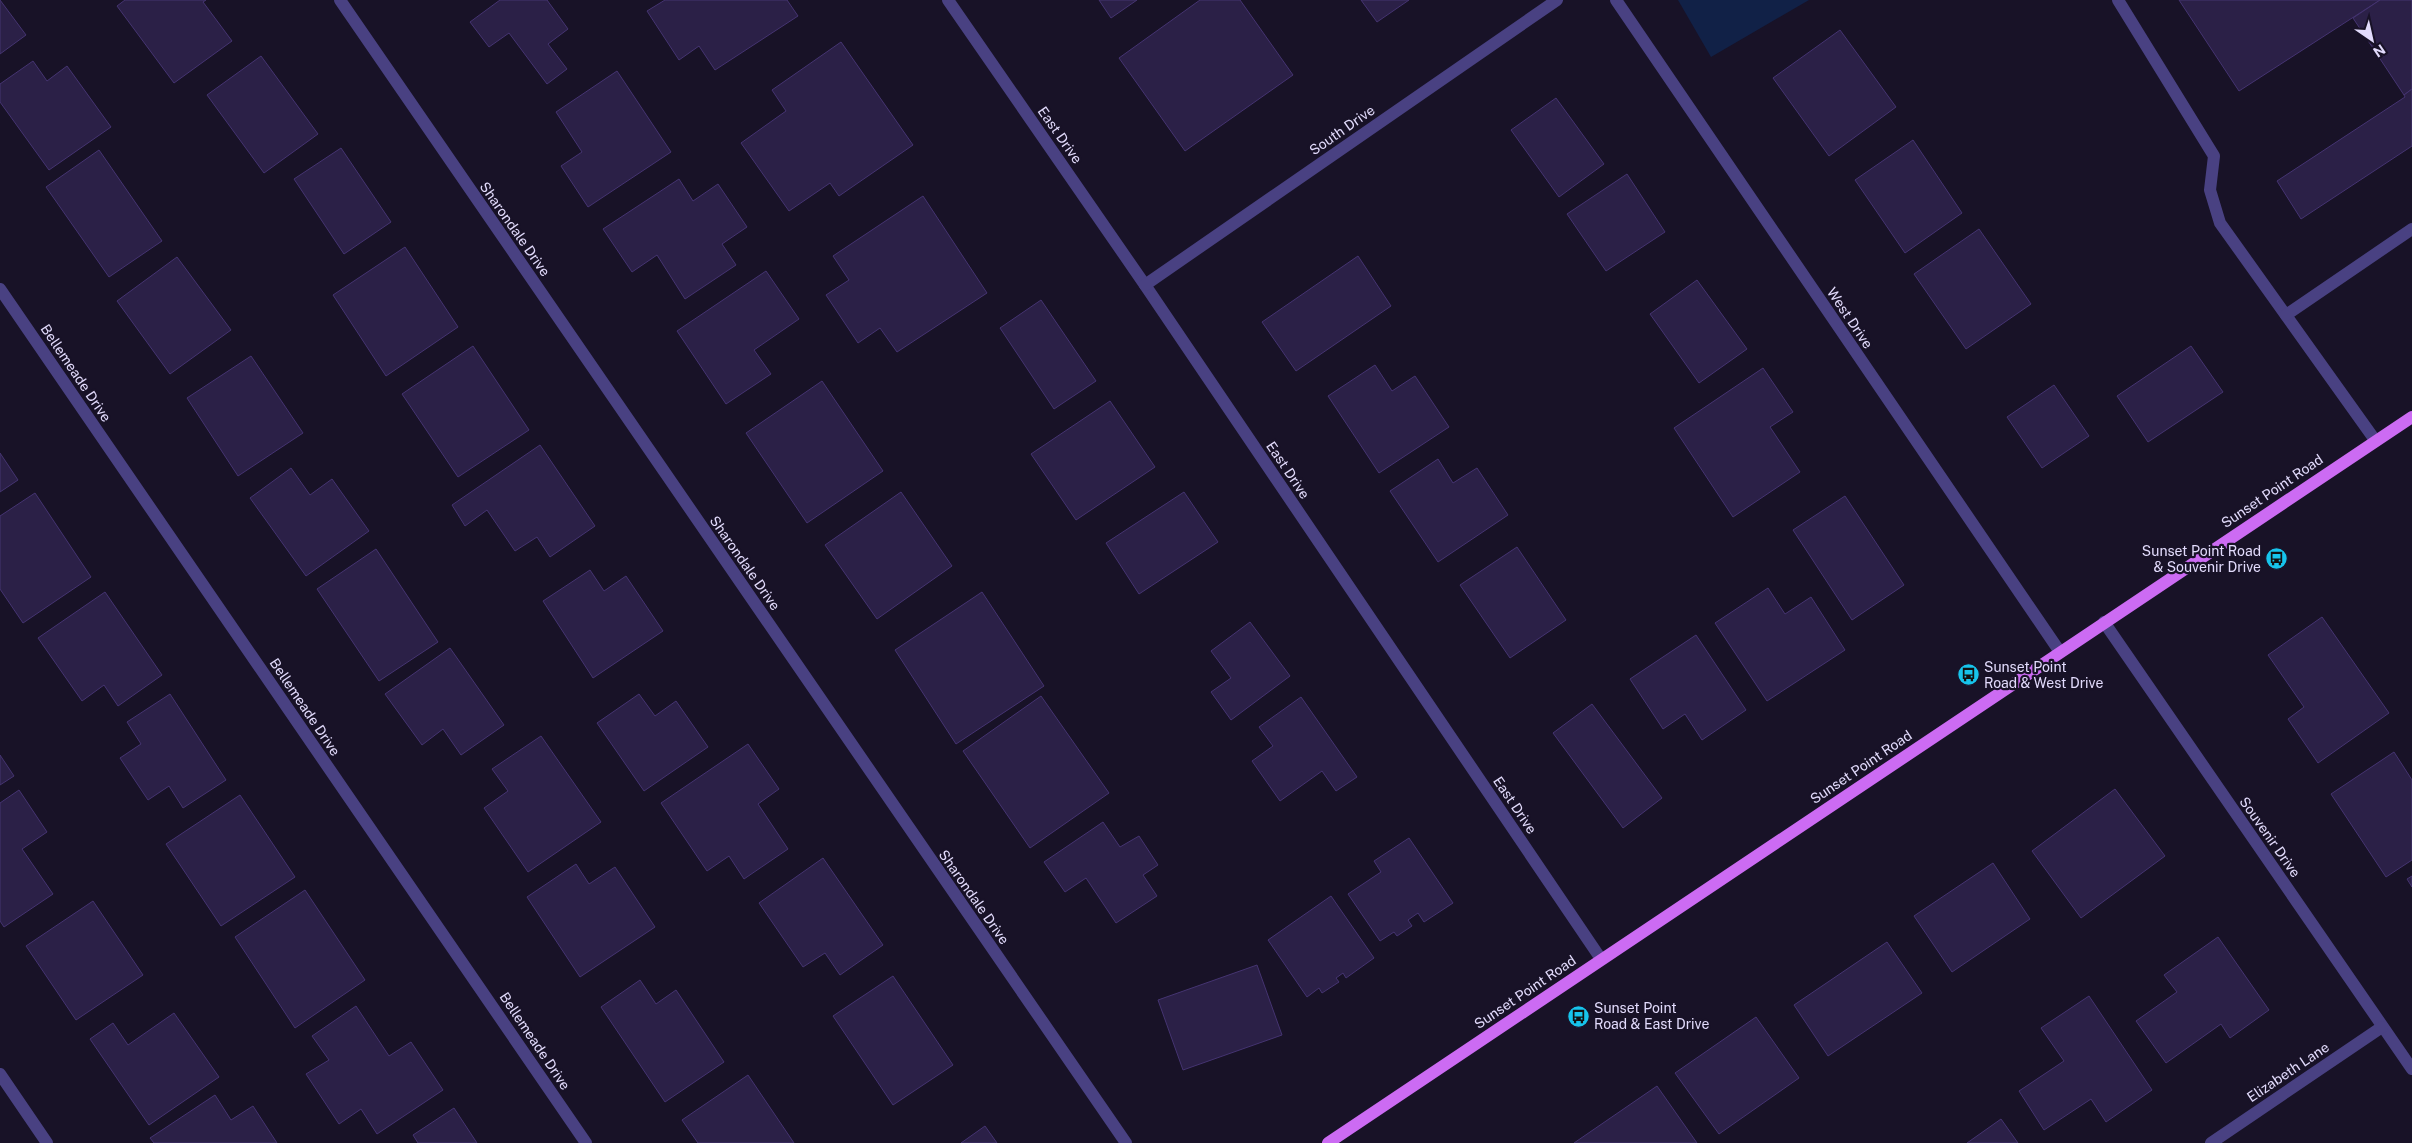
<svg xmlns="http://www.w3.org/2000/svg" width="2412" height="1143" font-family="'Public Sans',sans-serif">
  <rect width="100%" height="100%" fill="#181227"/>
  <polygon fill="#112147" points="1678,0 1809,0 1711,57"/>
  <g fill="#2b2047" stroke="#453471">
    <polygon points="0,0 26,35 0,54"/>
    <polygon points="125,0 206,0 203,2 232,41 174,83 117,6"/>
    <polygon points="500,0 547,0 568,29 548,44 567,69 547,84 509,33 489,47 470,22"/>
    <polygon points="665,0 787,0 798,16 715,70 699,46 679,60 647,11"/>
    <polygon points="1099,0 1137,0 1111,18"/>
    <polygon points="1200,0 1240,0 1293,75 1185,151 1119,58"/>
    <polygon points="1361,0 1409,0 1377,22"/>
    <polygon points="2179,0 2380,0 2239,91"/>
    <polygon points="2380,0 2412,0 2412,89 2404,95 2353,18"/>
    <polygon points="1840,30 1896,107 1829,156 1773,78"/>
    <polygon points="841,42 913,145 839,196 830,183 789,211 741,143 786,111 772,90"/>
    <polygon points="261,56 318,134 264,173 207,95"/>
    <polygon points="33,61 47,81 67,66 111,127 49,170 0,102 0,84"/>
    <polygon points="617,71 671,152 588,207 561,166 582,152 556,112"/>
    <polygon points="2412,89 2412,146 2301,219 2277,181 2405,97 2404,95"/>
    <polygon points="1556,98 1604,164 1559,197 1511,130"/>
    <polygon points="1913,140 1962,213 1905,253 1855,180"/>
    <polygon points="341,148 391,222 344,254 294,179"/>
    <polygon points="99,150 162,241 109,277 46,187"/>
    <polygon points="1627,174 1665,232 1606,271 1567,214"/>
    <polygon points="679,179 693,201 718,184 747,227 722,244 736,265 685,299 657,255 632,272 603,229"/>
    <polygon points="923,196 987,293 897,352 880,328 858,343 826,295 849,280 833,256"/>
    <polygon points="1979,229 2031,304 1966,349 1914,274"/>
    <polygon points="405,247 458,327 386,376 333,295"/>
    <polygon points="1358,256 1391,306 1296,371 1262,322"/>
    <polygon points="177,257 231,330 170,374 117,301"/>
    <polygon points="766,271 799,319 754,350 771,374 726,404 677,331"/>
    <polygon points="1697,280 1747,349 1699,383 1650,314"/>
    <polygon points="1041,300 1096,381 1054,409 1000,328"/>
    <polygon points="473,346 529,430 458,477 402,394"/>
    <polygon points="2191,346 2223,392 2148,442 2117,396"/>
    <polygon points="251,356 303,433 238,476 187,398"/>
    <polygon points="1375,365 1392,391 1415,376 1449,427 1379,473 1328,396"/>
    <polygon points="1763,368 1793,412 1770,427 1800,472 1733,517 1674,428"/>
    <polygon points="822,381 883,471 807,523 746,433"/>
    <polygon points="2054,385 2089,436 2042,468 2007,417"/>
    <polygon points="1110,401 1155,467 1076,520 1031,454"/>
    <polygon points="540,445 595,526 550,557 537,537 515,551 487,510 465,526 452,505"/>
    <polygon points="0,453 18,480 0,492"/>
    <polygon points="1438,459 1453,483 1477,468 1508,515 1438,562 1390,491"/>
    <polygon points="291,468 310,495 332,479 369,531 306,576 250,498"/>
    <polygon points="901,492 952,566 877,619 825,545"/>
    <polygon points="1184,492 1218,542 1139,594 1106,543"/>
    <polygon points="35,493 91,577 23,623 0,589 0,516"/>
    <polygon points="1845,496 1904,585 1852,620 1793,530"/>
    <polygon points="1517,547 1566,620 1510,658 1460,585"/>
    <polygon points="376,549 438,642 379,681 317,589"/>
    <polygon points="590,570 604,591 626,576 663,631 593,678 543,601"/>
    <polygon points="1768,588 1785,614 1811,597 1845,650 1767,701 1715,623"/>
    <polygon points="105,592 162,675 118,706 104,685 82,701 38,638"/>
    <polygon points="982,592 1044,686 956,744 895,650"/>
    <polygon points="2322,617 2389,713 2318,763 2288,719 2304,707 2268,655"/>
    <polygon points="1250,622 1290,676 1231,720 1211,692 1231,678 1211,651"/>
    <polygon points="1696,635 1746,710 1702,740 1685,714 1663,729 1630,679"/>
    <polygon points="450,648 504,725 461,755 443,729 422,745 385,694"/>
    <polygon points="170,694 226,780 183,808 169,786 148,800 120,758 141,744 127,722"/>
    <polygon points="639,694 655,716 676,701 708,747 644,791 597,723"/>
    <polygon points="1041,696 1109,793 1030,848 963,751"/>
    <polygon points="1301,697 1357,777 1336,791 1322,771 1280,801 1252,761 1273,746 1259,727"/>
    <polygon points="1592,704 1662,798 1623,828 1553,733"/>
    <polygon points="541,736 601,822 528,872 484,808 508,791 492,769"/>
    <polygon points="748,744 779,789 758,804 788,849 744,879 729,856 707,871 661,803"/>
    <polygon points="2394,752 2412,780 2412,860 2386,877 2331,794"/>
    <polygon points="0,755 14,776 0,785"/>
    <polygon points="2115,789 2165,856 2081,918 2032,851"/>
    <polygon points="19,790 47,832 22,849 53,894 4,927 0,921 0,803"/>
    <polygon points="240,795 295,877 221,926 166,844"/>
    <polygon points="1103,822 1120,847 1139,836 1158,865 1143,875 1157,896 1116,923 1086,878 1065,892 1044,862"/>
    <polygon points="1409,838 1453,903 1424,922 1418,913 1408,920 1412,926 1397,936 1394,932 1380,941 1348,894 1381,872 1374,861"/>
    <polygon points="823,858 883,945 840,975 825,953 803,967 759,903"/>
    <polygon points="1993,863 2030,919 1952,972 1914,916"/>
    <polygon points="576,864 589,884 615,867 655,927 580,977 527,897"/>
    <polygon points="2412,876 2412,887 2407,879"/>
    <polygon points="305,890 365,980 295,1028 235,937"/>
    <polygon points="1331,896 1374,958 1346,978 1343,973 1336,978 1339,982 1322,993 1319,988 1307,997 1268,940"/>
    <polygon points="93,901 143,975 76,1020 26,946"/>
    <polygon points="2218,937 2269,1010 2230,1038 2221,1024 2166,1063 2136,1021 2177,992 2164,975"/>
    <polygon points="1887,942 1922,993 1828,1056 1794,1005"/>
    <polygon points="1257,965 1282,1035 1183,1070 1158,1000"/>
    <polygon points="893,976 953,1065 893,1105 833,1016"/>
    <polygon points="640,980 656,1004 676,990 724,1062 665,1102 601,1007"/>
    <polygon points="2089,996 2152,1090 2106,1122 2091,1099 2044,1130 2019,1091 2064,1061 2041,1028"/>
    <polygon points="356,1006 389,1056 411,1042 443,1090 377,1134 361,1109 339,1124 306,1074 329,1060 312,1036"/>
    <polygon points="174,1013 219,1077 149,1125 90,1039 113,1023 128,1045"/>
    <polygon points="1756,1017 1799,1078 1719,1134 1675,1073"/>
    <polygon points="748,1075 794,1143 698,1143 682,1120"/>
    <polygon points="1657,1086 1697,1143 1574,1143"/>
    <polygon points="215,1095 231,1120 253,1106 277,1143 154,1143 150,1138"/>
    <polygon points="454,1108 477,1143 418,1143 413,1135"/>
    <polygon points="2001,1119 2018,1143 1967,1143"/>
    <polygon points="985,1126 997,1143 961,1143"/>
  </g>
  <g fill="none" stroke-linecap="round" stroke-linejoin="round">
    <g stroke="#494182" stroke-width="12">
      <polyline points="340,0 1126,1143"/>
      <polyline points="948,0 1145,285 1601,959"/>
      <polyline points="1616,0 2060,652"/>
      <polyline points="2118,0 2214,156 2210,190 2220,223 2375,440"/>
      <polyline points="1145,285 1557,0"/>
      <polyline points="0,289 586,1143"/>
      <polyline points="2286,315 2412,229"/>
      <polyline points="2104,622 2412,1069"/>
      <polyline points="0,1074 47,1143"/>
      <polyline points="2211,1143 2382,1027"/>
    </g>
    <polyline stroke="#cc6bf3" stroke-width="12" points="1328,1143 2412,417"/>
  </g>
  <defs>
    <symbol id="bus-disc" viewBox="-11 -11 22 22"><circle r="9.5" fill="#17c4ec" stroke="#181227"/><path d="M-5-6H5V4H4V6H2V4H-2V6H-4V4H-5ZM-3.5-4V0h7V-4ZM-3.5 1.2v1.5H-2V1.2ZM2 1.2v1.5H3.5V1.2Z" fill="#111"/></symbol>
  </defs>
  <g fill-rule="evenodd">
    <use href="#bus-disc" x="2264" y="546" width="25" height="25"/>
    <use href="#bus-disc" x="1956" y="662" width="25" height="25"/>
    <use href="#bus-disc" x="1566" y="1004" width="25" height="25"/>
  </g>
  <g text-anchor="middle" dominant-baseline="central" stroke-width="4.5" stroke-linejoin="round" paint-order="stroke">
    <g font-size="14" fill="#e2dbfc" stroke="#181227">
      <text transform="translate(1342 130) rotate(-35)">South Drive</text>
      <text transform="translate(1060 135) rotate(55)">East Drive</text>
      <text transform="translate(515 229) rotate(55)">Sharondale Drive</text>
      <text transform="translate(1850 318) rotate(56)">West Drive</text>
      <text transform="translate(76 373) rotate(56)">Bellemeade Drive</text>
      <text transform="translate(1288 470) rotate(56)">East Drive</text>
      <text transform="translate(2272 491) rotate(-34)">Sunset Point Road</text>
      <text transform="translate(745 563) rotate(55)">Sharondale Drive</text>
      <text transform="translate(305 707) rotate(56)">Bellemeade Drive</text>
      <text transform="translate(1861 767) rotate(-34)">Sunset Point Road</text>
      <text transform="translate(1515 805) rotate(56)">East Drive</text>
      <text transform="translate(2270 837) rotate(55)">Souvenir Drive</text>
      <text transform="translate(974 897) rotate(55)">Sharondale Drive</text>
      <text transform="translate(1525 992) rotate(-34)">Sunset Point Road</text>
      <text transform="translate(535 1041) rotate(56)">Bellemeade Drive</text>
      <text transform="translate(2288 1072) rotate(-34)">Elizabeth Lane</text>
    </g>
    <g font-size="14" fill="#e2dbfc" stroke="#181227" text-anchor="start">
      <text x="2261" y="551" text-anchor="end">Sunset Point Road<tspan x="2261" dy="16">&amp; Souvenir Drive</tspan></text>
      <text x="1984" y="667">Sunset Point<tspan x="1984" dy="16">Road &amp; West Drive</tspan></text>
      <text x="1594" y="1008">Sunset Point<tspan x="1594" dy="16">Road &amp; East Drive</tspan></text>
    </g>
  </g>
  <g transform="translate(2372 40) rotate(146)" stroke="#181227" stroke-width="4" paint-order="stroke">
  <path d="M0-4L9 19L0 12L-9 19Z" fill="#e2dbfc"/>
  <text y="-8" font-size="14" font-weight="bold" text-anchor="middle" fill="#e2dbfc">N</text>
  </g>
</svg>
